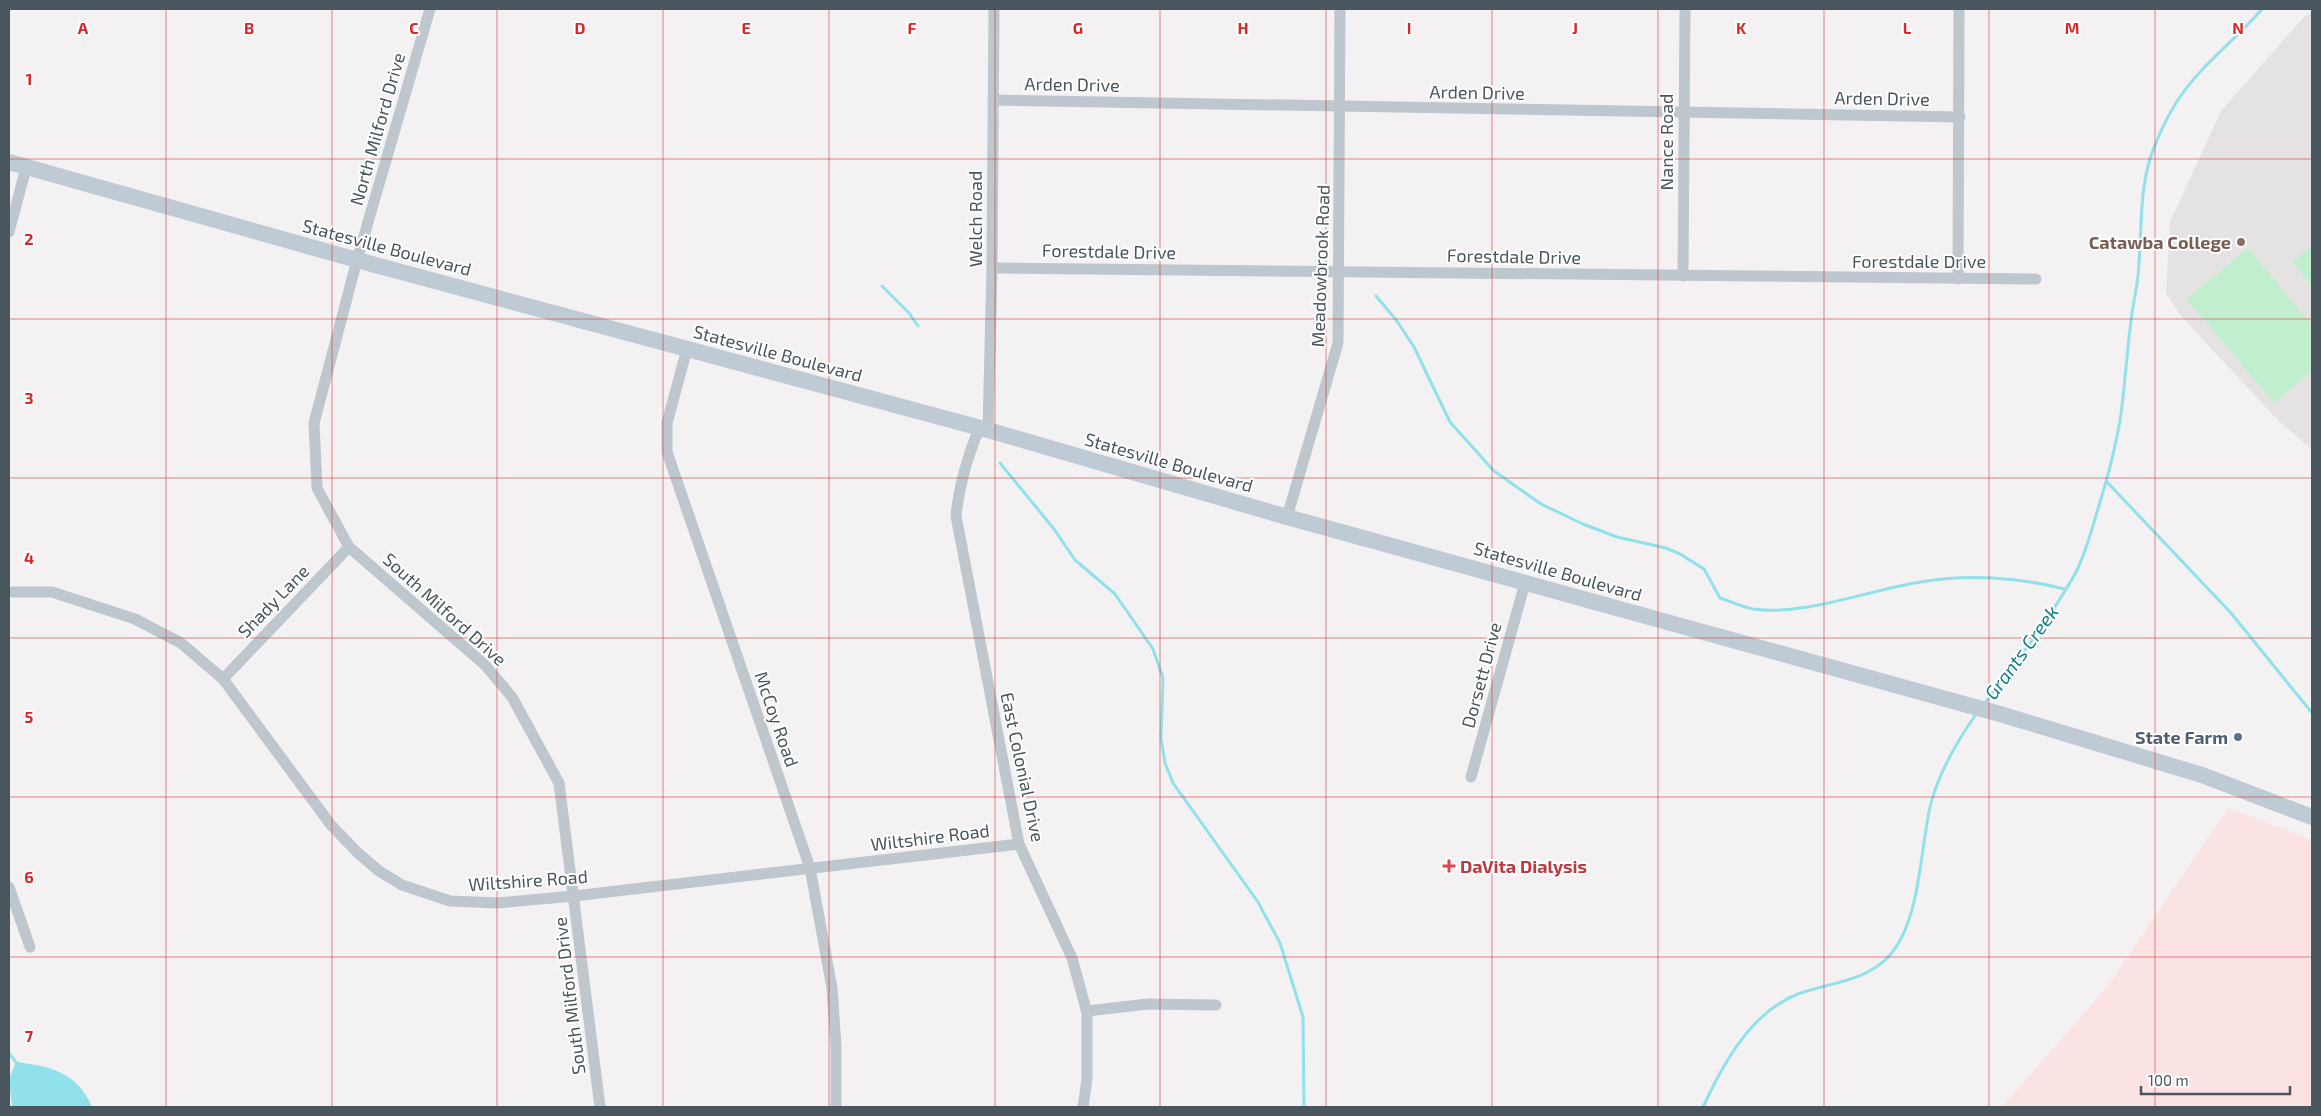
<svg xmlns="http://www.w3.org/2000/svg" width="2321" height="1116" font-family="'Exo 2',sans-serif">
  <rect width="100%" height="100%" fill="#f3f1f1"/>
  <polygon fill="#e4e2e3" points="2312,13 2312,450 2277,419 2181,316 2166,293 2170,222 2221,111 2304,17"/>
  <polygon fill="#fbe3e4" points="2228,808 2312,840 2312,1107 2002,1107 2107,987"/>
  <g fill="#c1eece">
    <polygon points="2312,246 2312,288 2293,261"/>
    <polygon points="2248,248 2312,325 2312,371 2274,403 2187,299"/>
  </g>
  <path fill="#90e1ea" d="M16 1062C50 1066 77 1072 92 1107H12L9 1079Z"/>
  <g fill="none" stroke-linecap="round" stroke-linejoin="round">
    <g stroke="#90e1ea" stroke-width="3">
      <polyline points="882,286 909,313 918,326"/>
      <path d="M1376 296 1397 321 1414 347 1450 422 1494 471 1541 504 1583 524 1617 537 1666 548 1680 554 1704 569 1720 598C1730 601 1742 607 1753 609 1805 616 1868 590 1921 582 1968 574 2019 577 2064 589"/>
      <polyline points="1000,463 1054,529 1075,560 1115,594 1153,649 1163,678 1161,738 1165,763 1173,783 1258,902 1280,943 1303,1017 1304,1107"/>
      <polyline points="2107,482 2231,613 2312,713"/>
      <path d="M1984 704C2016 662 2049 620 2075 574 2085 555 2091 533 2097 512 2107 480 2116 447 2121 414 2125 383 2127 352 2131 321 2132 306 2137 291 2138 275 2143 228 2137 182 2158 138 2163 126 2169 114 2176 103 2198 67 2235 41 2262 9"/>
      <polyline points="9,1053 18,1065"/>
      <path d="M1703 1107C1723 1064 1751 1012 1798 994 1830 982 1866 982 1890 955 1921 920 1920 847 1931 803 1940 770 1957 741 1977 713"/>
    </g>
    <g stroke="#bdc7cd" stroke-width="11">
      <polyline points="430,9 357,260 314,423 317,488 349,547 485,665 512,697 559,783 600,1107"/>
      <polyline points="993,100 1960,117"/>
      <polyline points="9,232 26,168"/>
      <polyline points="992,268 2036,279"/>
      <polyline points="1683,276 1685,9"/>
      <polyline points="1958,279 1959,9"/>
      <polyline points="687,349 667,423 667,452 810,868 832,988 836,1046 836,1107"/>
      <path d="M979 428C968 457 959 484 956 516L1019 844 1072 958 1087 1013V1079L1083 1107"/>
      <polyline points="988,430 992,268 994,9"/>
      <polyline points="1287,517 1338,343 1340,9"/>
      <polyline points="9,592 52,592 135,619 181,643 223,679 331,825 358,853 379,871 402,885 450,901 498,903 574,896 1019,844"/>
      <polyline points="223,679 349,547"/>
      <polyline points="1471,777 1525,583"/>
      <polyline points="9,887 30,947"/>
      <polyline points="1087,1011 1148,1004 1216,1005"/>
    </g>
    <polyline stroke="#bfcbd4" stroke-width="16" points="9,162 357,260 988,430 1287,517 2000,714 2202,775 2312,817"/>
  </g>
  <path fill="none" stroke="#d62828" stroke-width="1" stroke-opacity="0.55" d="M166 9V1107M332 9V1107M497 9V1107M663 9V1107M829 9V1107M995 9V1107M1160 9V1107M1326 9V1107M1492 9V1107M1658 9V1107M1824 9V1107M1989 9V1107M2155 9V1107M9 159H2312M9 319H2312M9 478H2312M9 638H2312M9 797H2312M9 957H2312"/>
  <circle fill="#8d6e63" stroke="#fff" stroke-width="2" cx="2241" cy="242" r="5"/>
  <circle fill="#5c6f8a" stroke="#fff" stroke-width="2" cx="2238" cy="737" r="5"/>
  <path fill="#e0444e" stroke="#fff" stroke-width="2" d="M1446.5 858.5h5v5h5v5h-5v5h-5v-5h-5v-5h5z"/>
  <g text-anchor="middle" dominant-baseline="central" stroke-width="4" stroke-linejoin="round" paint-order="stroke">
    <g font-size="18" fill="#49565e" stroke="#fff">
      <text transform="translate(1072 84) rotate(1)">Arden Drive</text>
      <text transform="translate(1477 92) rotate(1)">Arden Drive</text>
      <text transform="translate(1882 98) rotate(1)">Arden Drive</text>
      <text transform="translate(377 129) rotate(-74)">North Milford Drive</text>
      <text transform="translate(1666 142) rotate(-90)">Nance Road</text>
      <text transform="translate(975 219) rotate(-90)">Welch Road</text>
      <text transform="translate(387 247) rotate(15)">Statesville Boulevard</text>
      <text transform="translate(1109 251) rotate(1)">Forestdale Drive</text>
      <text transform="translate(1514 256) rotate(1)">Forestdale Drive</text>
      <text x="1919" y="261">Forestdale Drive</text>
      <text transform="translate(1320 266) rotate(-88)">Meadowbrook Road</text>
      <text transform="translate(778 353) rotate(15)">Statesville Boulevard</text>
      <text transform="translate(1169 462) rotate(16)">Statesville Boulevard</text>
      <text transform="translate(1558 571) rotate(16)">Statesville Boulevard</text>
      <text transform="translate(273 601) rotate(-46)">Shady Lane</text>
      <text transform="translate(445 609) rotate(42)">South Milford Drive</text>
      <text transform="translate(1481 675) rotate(-75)">Dorsett Drive</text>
      <text transform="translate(777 719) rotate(71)">McCoy Road</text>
      <text transform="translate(1023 767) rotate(78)">East Colonial Drive</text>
      <text transform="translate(930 837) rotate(-7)">Wiltshire Road</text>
      <text transform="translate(528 880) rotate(-4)">Wiltshire Road</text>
      <text transform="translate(569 996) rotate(-97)">South Milford Drive</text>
    </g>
    <g font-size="18" font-weight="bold" fill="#785e54" stroke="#fff" text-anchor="end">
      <text x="2231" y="242">Catawba College</text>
    </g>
    <g font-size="18" font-weight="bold" fill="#4e5e75" stroke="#fff" text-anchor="end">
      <text x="2228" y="737">State Farm</text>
    </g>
    <g font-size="18" font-weight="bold" fill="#be3a42" stroke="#fff" text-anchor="start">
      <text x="1460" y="866">DaVita Dialysis</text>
    </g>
    <g font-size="19" font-style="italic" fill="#117e8b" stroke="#fff">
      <text transform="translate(2021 652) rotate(-54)">Grants Creek</text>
    </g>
  </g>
  <g font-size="16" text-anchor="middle" font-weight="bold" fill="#d62828" stroke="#fff" stroke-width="4" stroke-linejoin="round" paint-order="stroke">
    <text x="83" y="34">A</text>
    <text x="249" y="34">B</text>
    <text x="414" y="34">C</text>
    <text x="580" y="34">D</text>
    <text x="746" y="34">E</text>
    <text x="912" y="34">F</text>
    <text x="1078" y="34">G</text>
    <text x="1243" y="34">H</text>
    <text x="1409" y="34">I</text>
    <text x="1575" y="34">J</text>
    <text x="1741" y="34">K</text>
    <text x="1907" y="34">L</text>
    <text x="2072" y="34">M</text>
    <text x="2238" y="34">N</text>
    <text x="29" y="85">1</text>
    <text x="29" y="245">2</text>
    <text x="29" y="404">3</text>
    <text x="29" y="564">4</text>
    <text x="29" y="723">5</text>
    <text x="29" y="883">6</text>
    <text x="29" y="1042">7</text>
  </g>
  <rect width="2321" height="1116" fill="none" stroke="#49565e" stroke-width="20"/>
  <path d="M2141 1086v8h149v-8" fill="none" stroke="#49565e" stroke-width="2.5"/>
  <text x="2148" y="1086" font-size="15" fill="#49565e" stroke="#ffffff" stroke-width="4" paint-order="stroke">100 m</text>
</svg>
